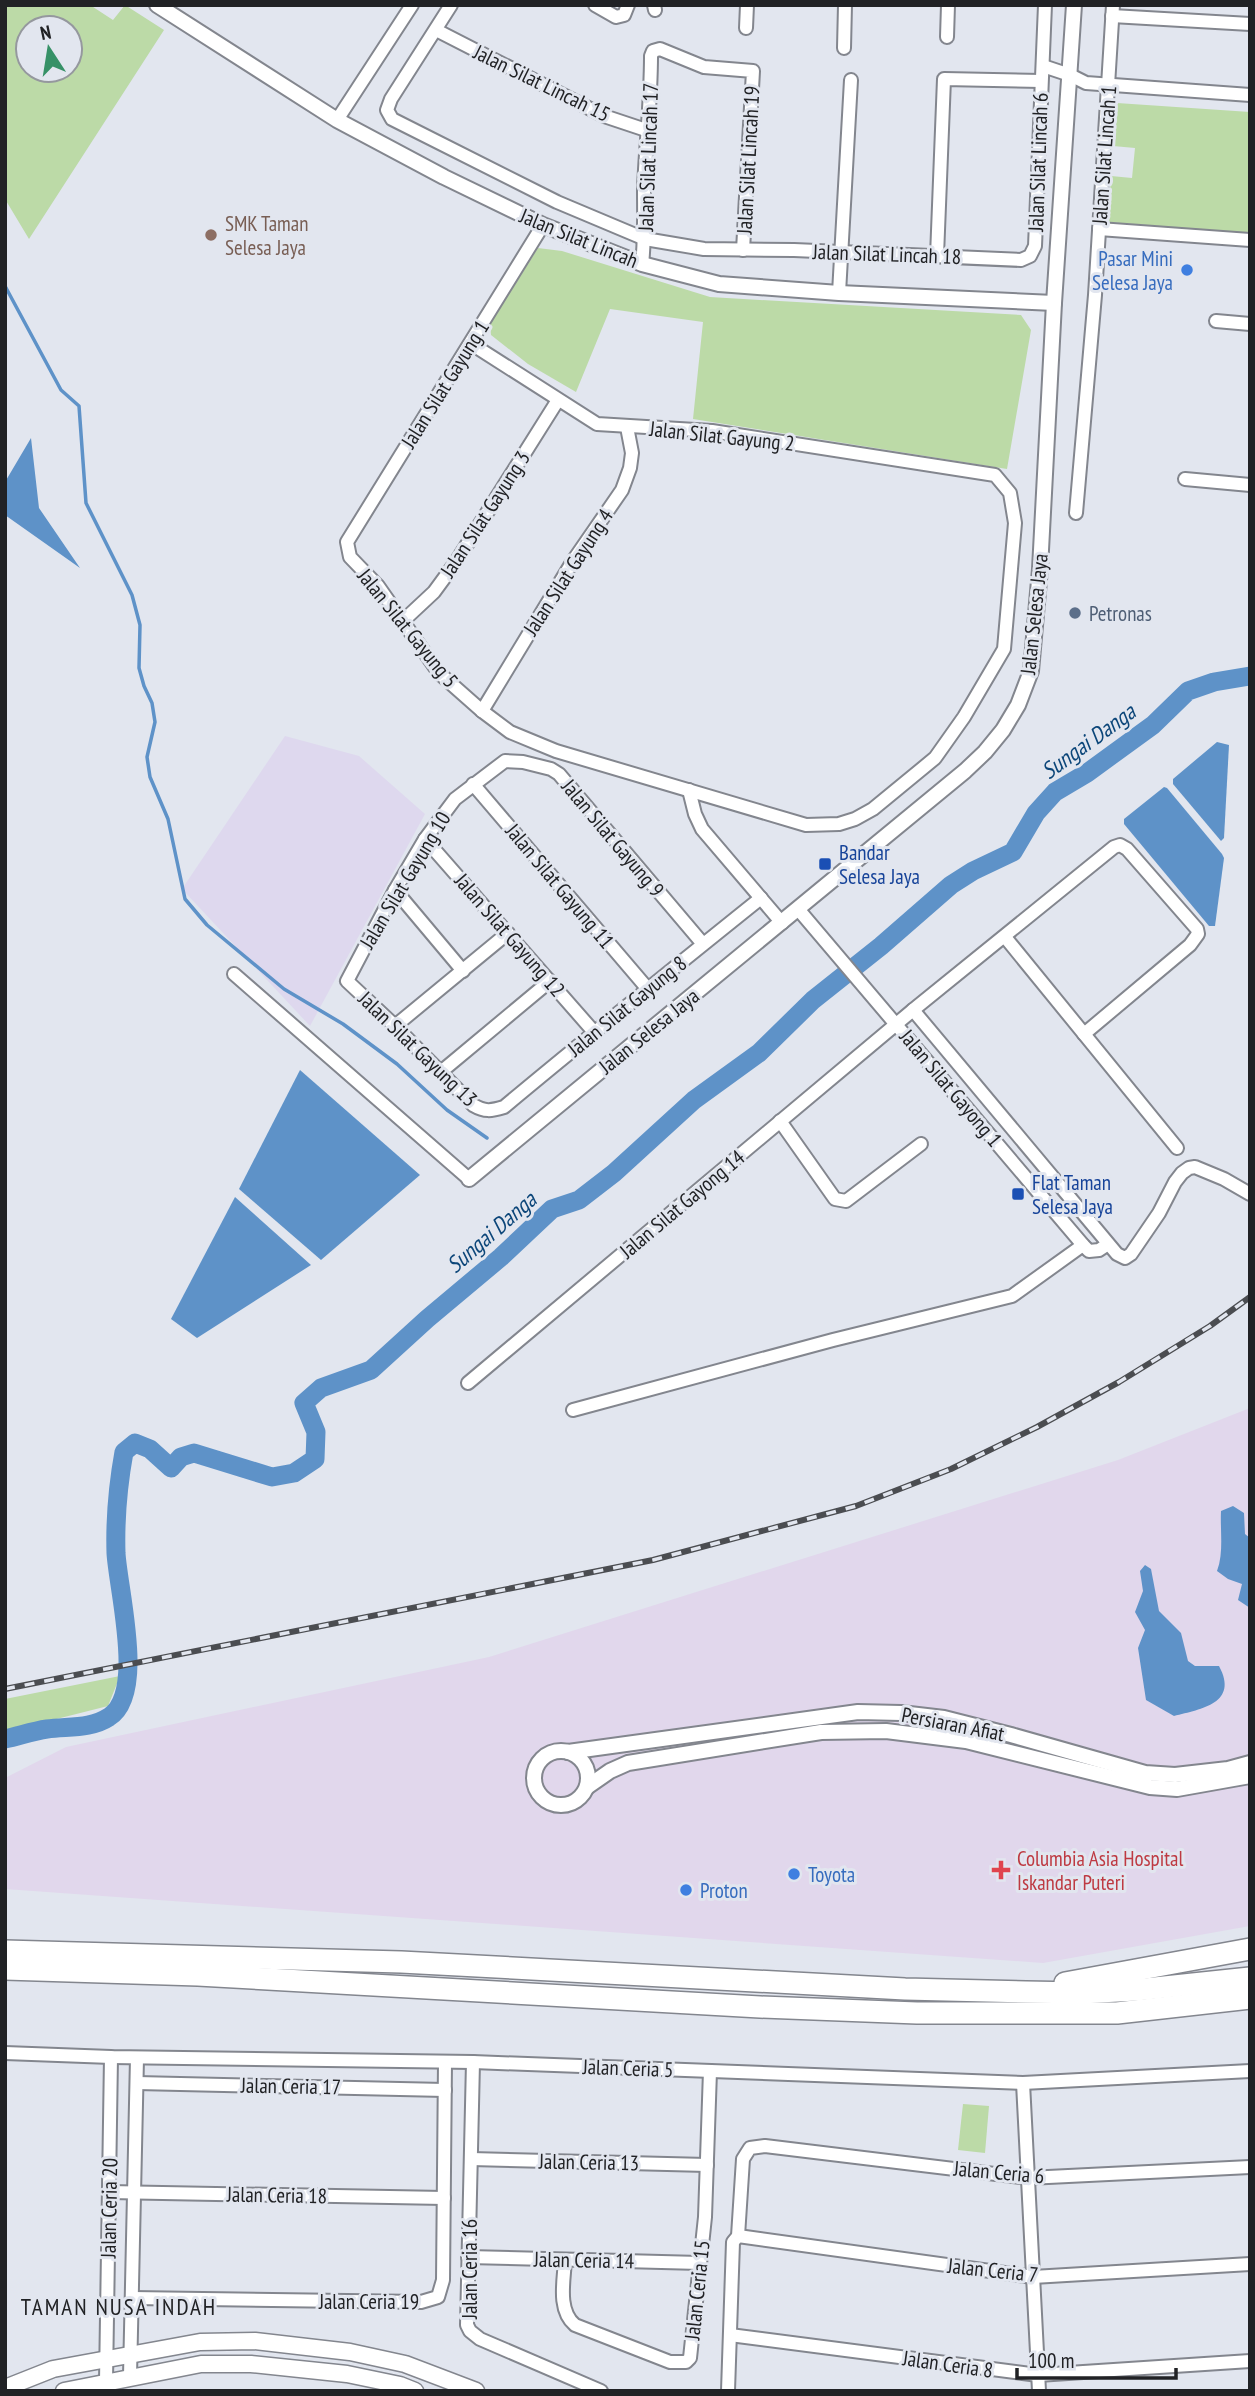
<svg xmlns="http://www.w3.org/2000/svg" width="1255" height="2396" font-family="'PT Sans Narrow',sans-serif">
  <rect width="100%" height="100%" fill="#e2e6ef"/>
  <polygon fill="#e1d7ec" points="1250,1408 1250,1926 1043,1963 5,1889 5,1778 66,1747 489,1657 1118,1460"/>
  <polygon fill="#ded8ee" points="285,736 359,756 425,814 310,1026 182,889"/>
  <g fill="#bcdaa7" fill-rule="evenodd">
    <path d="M7 5H90L113 20 125 5 164 30 29 239 5 199V8ZM28 28H70V70H28Z"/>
    <polygon points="1117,103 1250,112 1250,233 1107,222 1111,176 1132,178 1135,148 1113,146"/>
    <polygon points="538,248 562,251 710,297 1021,315 1031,330 1007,469 693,419 703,322 610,309 576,392 528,364 491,335 490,324"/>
    <polygon points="120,1676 108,1706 5,1732 5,1699"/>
    <polygon points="963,2104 989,2106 985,2153 958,2150"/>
  </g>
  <g fill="#5e92c8">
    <polygon points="31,438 39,508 80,568 5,515 5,482"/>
    <polygon points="1217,742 1229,745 1224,838 1221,841 1173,784 1173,779"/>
    <polygon points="1164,787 1167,788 1222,854 1224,858 1215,926 1209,926 1124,824 1124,819"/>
    <polygon points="300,1070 420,1175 321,1260 239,1189"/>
    <polygon points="235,1197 311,1265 197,1338 171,1319"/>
    <path d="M1233 1506 1244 1513 1245 1534 1250 1538V1608L1238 1600 1242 1584 1228 1579 1217 1571C1224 1552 1220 1531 1221 1511Z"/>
    <path d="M1145 1565 1151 1569 1159 1611 1181 1633 1188 1661 1195 1666H1219C1239 1703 1202 1709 1174 1716L1146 1700 1138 1648 1145 1630 1135 1612 1143 1591 1140 1571Z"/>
  </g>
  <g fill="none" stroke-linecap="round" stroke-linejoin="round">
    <polyline stroke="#5e92c8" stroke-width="3.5" points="5,286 61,390 79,406 86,503 132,595 140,625 139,668 144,686 152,703 155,722 147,757 150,777 168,819 185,899 207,925 284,989 343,1024 397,1064 447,1110 487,1138"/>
    <path stroke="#5e92c8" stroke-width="19" d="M5 1739C19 1736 33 1731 47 1729 67 1726 91 1729 109 1717 146 1694 118 1590 116 1553 115 1519 118 1485 124 1452L135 1443 150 1449 171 1468 181 1457 194 1453 272 1477 294 1473 315 1459 316 1432 304 1403 321 1388 371 1370 427 1319 501 1257 552 1209 579 1200 614 1173 694 1100 759 1053 813 1000 881 946 951 885 973 871 1013 852 1036 813 1055 792 1087 773 1153 725 1188 691 1214 682 1250 676"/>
    <defs>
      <g id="minor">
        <polyline points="451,5 391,99 387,110 392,119 557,202 645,239 704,249 794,250 1021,260 1030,256 1035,246 1045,5"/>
        <polyline points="595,5 616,17 624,15 628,5"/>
        <polyline points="654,5 655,10"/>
        <polyline points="1112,16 1250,24"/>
        <polyline points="746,28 747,5"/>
        <polyline points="436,30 604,116 649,131"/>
        <polyline points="947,37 948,5"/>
        <polyline points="844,48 845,5"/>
        <polyline points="1043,66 1070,75 1086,83 1250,95"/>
        <polyline points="337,120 412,5"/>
        <polyline points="1099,229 1250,240"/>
        <polyline points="937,256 944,79 1041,81"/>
        <path d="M642 264C645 239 644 213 644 188 646 143 651 100 651 56L653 51 660 49 704 67 753 71 743 250"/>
        <polyline points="839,293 851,80"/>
        <polyline points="1216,321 1250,324"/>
        <polyline points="470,343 597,424 712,431 995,475 1010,493 1015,523 1004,649 964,717 935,758 873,809 855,819 839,824 806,825 556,751 510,732 482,711 439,673 378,586 350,557 347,542 543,225"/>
        <polyline points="1185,479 1250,485"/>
        <polyline points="1076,513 1095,295 1113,5"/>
        <polyline points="404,620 434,592 456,562 558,400"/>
        <polyline points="482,711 573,561 622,490 630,468 632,453 627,427"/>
        <polyline points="473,784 647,988"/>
        <polyline points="689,790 695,814 702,829 782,923"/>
        <polyline points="425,839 594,1032"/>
        <polyline points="395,890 463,971"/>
        <polyline points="798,909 1083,1245 1089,1251 1099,1250 1108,1244"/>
        <polyline points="1005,937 1177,1148"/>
        <path d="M703 944 559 774 551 769 523 762 505 761 455 799 425 839 395 890 347 981 395 1026 473 1105C485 1112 491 1111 504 1107 589 1036 675 967 761 898"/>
        <polyline points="234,974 469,1179"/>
        <polyline points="913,1010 1114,847 1120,845 1127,849 1197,929 1198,934 1190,945 1084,1034"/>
        <polyline points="395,1026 508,933"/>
        <polyline points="442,1071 550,981"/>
        <polyline points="780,1121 835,1199 846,1201 921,1144"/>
        <polyline points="468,1383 913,1010 1117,1254 1125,1258 1131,1254 1159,1213 1175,1182 1182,1173 1189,1168 1195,1167 1224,1179 1250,1194"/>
        <polyline points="573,1410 833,1340 1012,1296 1083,1245"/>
        <polyline points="5,2053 111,2057 473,2062 1023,2083 1250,2071"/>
        <polyline points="473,2062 467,2325 470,2331 480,2339 601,2391"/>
        <polyline points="137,2083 445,2090"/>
        <polyline points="1023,2083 1039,2391"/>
        <polyline points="471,2159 707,2165"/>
        <polyline points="109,2192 444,2198"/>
        <polyline points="738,2236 1033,2277 1250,2264"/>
        <polyline points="468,2257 700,2263"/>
        <path d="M565 2260C564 2280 557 2310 575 2325L670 2362H686L690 2358 705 2217 710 2071"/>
        <polyline points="132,2298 421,2302 438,2297 443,2280 445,2062"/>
        <polyline points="730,2335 1038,2375 1250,2361"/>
        <polyline points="130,2376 137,2058"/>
        <polyline points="106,2381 111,2057"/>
        <polyline points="728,2391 733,2242 738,2236 743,2159 750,2148 765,2146 1028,2178 1250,2167"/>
      </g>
      <g id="tertiary">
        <polyline points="157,5 337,120 444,177 543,225 642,264 719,284 839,293 1054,303"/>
        <polyline points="469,1179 965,771 985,752 1003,730 1018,705 1031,671 1040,569 1054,303 1074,5"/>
        <circle cx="561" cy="1778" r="27"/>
        <polyline points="568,1752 858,1712 901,1713 944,1718 1011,1735 1145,1773 1175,1775 1228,1769 1250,1763"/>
        <polyline points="587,1787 610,1771 628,1763 821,1732 886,1731 966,1741 1150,1787 1177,1789 1250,1776"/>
      </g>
      <g id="secondary">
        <polyline points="5,2388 53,2369 200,2342 255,2341 350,2352 405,2364 476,2391"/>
        <polyline points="64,2391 201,2364 251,2364 347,2374 400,2385 415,2391"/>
      </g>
      <g id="motorway">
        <polyline points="5,1951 401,1962 905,1989 1026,1992 1081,1993 1136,1990 1250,1978"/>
        <polyline points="5,1969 198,1975 760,2007 917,2013 1117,2013 1250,1998"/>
        <polyline points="1065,1983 1250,1949"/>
      </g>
    </defs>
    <use href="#minor" stroke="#83868e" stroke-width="16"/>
    <use href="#tertiary" stroke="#83868e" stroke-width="18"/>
    <use href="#secondary" stroke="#83868e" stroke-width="19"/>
    <use href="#motorway" stroke="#83868e" stroke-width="24"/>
    <use href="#minor" stroke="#fff" stroke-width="12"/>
    <use href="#tertiary" stroke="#fff" stroke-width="14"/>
    <use href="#secondary" stroke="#fff" stroke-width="16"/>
    <use href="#motorway" stroke="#fff" stroke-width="21"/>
    <defs>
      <polyline id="rail" points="5,1689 653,1560 856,1506 951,1469 1037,1427 1119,1382 1210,1326 1250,1297"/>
    </defs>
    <use href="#rail" stroke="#4b4d51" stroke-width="6"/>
    <use href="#rail" stroke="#e2e6ef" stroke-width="3.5" stroke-dasharray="10" stroke-linecap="butt"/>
  </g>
  <circle fill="#8d6e63" stroke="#e2e6ef" stroke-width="2.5" cx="211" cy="235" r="7"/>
  <g fill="#3f7fe0" stroke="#e2e6ef" stroke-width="2.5">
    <circle cx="1187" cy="270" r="7"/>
    <circle cx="794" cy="1874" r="7"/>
    <circle cx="686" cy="1890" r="7"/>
  </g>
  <circle fill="#5c6f8a" stroke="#e2e6ef" stroke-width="2.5" cx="1075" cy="613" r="7"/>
  <g fill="#1a4fb4" stroke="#e2e6ef" stroke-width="2.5">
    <rect x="818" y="857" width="14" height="14" rx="3.5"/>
    <rect x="1011" y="1187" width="14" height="14" rx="3.5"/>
  </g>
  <path fill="#e0444e" stroke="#e2e6ef" stroke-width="2.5" d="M997.5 1859.5h7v7h7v7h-7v7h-7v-7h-7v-7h7z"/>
  <g text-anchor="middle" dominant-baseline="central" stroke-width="6" stroke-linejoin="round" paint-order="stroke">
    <g font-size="21" fill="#212225" stroke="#e2e6ef">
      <text transform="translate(542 83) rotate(26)">Jalan Silat Lincah 15</text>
      <text transform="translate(1104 155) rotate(-86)">Jalan Silat Lincah 1</text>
      <text transform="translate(648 157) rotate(-88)">Jalan Silat Lincah 17</text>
      <text transform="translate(748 160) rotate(-87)">Jalan Silat Lincah 19</text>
      <text transform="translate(1038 162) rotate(-88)">Jalan Silat Lincah 6</text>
      <text transform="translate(579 238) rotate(22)">Jalan Silat Lincah</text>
      <text transform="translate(887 254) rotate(2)">Jalan Silat Lincah 18</text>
      <text transform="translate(445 384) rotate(-58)">Jalan Silat Gayung 1</text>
      <text transform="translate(722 436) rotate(6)">Jalan Silat Gayung 2</text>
      <text transform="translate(485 514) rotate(-57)">Jalan Silat Gayung 3</text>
      <text transform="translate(568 572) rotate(-57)">Jalan Silat Gayung 4</text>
      <text transform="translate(1034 614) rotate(-84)">Jalan Selesa Jaya</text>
      <text transform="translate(408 628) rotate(51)">Jalan Silat Gayung 5</text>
      <text transform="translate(613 838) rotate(50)">Jalan Silat Gayung 9</text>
      <text transform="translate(405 880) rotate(-59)">Jalan Silat Gayung 10</text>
      <text transform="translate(560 886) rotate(50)">Jalan Silat Gayung 11</text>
      <text transform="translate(510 935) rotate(49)">Jalan Silat Gayung 12</text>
      <text transform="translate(627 1006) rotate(-39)">Jalan Silat Gayung 8</text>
      <text transform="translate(649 1031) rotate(-39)">Jalan Selesa Jaya</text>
      <text transform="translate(418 1049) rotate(44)">Jalan Silat Gayung 13</text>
      <text transform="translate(951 1088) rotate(50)">Jalan Silat Gayong 1</text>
      <text transform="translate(682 1204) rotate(-40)">Jalan Silat Gayong 14</text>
      <text transform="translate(953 1724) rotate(11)">Persiaran Afiat</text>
      <text transform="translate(628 2068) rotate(2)">Jalan Ceria 5</text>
      <text transform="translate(291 2086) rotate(1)">Jalan Ceria 17</text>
      <text transform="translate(589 2162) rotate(1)">Jalan Ceria 13</text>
      <text transform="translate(999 2172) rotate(5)">Jalan Ceria 6</text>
      <text transform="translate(277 2195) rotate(1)">Jalan Ceria 18</text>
      <text transform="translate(109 2208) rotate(-89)">Jalan Ceria 20</text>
      <text transform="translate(584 2260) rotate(1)">Jalan Ceria 14</text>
      <text transform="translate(469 2269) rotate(-90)">Jalan Ceria 16</text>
      <text transform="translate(993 2270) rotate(6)">Jalan Ceria 7</text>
      <text transform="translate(697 2290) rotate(-84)">Jalan Ceria 15</text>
      <text x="369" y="2301">Jalan Ceria 19</text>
      <text transform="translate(948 2364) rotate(8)">Jalan Ceria 8</text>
    </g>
    <g font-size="21" fill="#785e54" stroke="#e2e6ef" text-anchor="start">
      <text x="225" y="223">SMK Taman<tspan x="225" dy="24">Selesa Jaya</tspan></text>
    </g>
    <g font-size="21" fill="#366cbe" stroke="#e2e6ef" text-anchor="start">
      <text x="1173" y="258" text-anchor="end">Pasar Mini<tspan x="1173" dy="24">Selesa Jaya</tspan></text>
      <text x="808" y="1874">Toyota</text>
      <text x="700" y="1890">Proton</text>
    </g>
    <g font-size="21" fill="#4e5e75" stroke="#e2e6ef" text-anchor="start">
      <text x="1089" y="613">Petronas</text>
    </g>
    <g font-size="21" fill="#164399" stroke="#e2e6ef" text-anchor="start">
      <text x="839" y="852">Bandar<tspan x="839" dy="24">Selesa Jaya</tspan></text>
      <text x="1032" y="1182">Flat Taman<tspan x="1032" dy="24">Selesa Jaya</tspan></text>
    </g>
    <g font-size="21" fill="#be3a42" stroke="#e2e6ef" text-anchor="start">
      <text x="1017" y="1858">Columbia Asia Hospital<tspan x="1017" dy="24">Iskandar Puteri</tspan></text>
    </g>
    <g font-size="23" font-style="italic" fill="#0c4679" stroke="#e2e6ef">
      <text transform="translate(1088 741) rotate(-36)">Sungai Danga</text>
      <text transform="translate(491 1232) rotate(-41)">Sungai Danga</text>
    </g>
    <g font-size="23" letter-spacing="2" fill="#212225" stroke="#e2e6ef">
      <text x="119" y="2306">TAMAN NUSA INDAH</text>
    </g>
  </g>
  <rect width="1255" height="2396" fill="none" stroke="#212225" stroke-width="14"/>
  <g transform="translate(49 49) rotate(348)"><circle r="33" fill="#e2e6ef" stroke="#95989e" stroke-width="2"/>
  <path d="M0-5L12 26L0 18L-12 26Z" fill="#369167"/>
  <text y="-10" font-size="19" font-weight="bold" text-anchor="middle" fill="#212225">N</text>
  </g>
  <path d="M1017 2368v10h159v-10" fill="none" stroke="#212225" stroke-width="3.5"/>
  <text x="1028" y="2368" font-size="21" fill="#212225" stroke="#e2e6ef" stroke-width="5" paint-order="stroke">100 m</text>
</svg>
